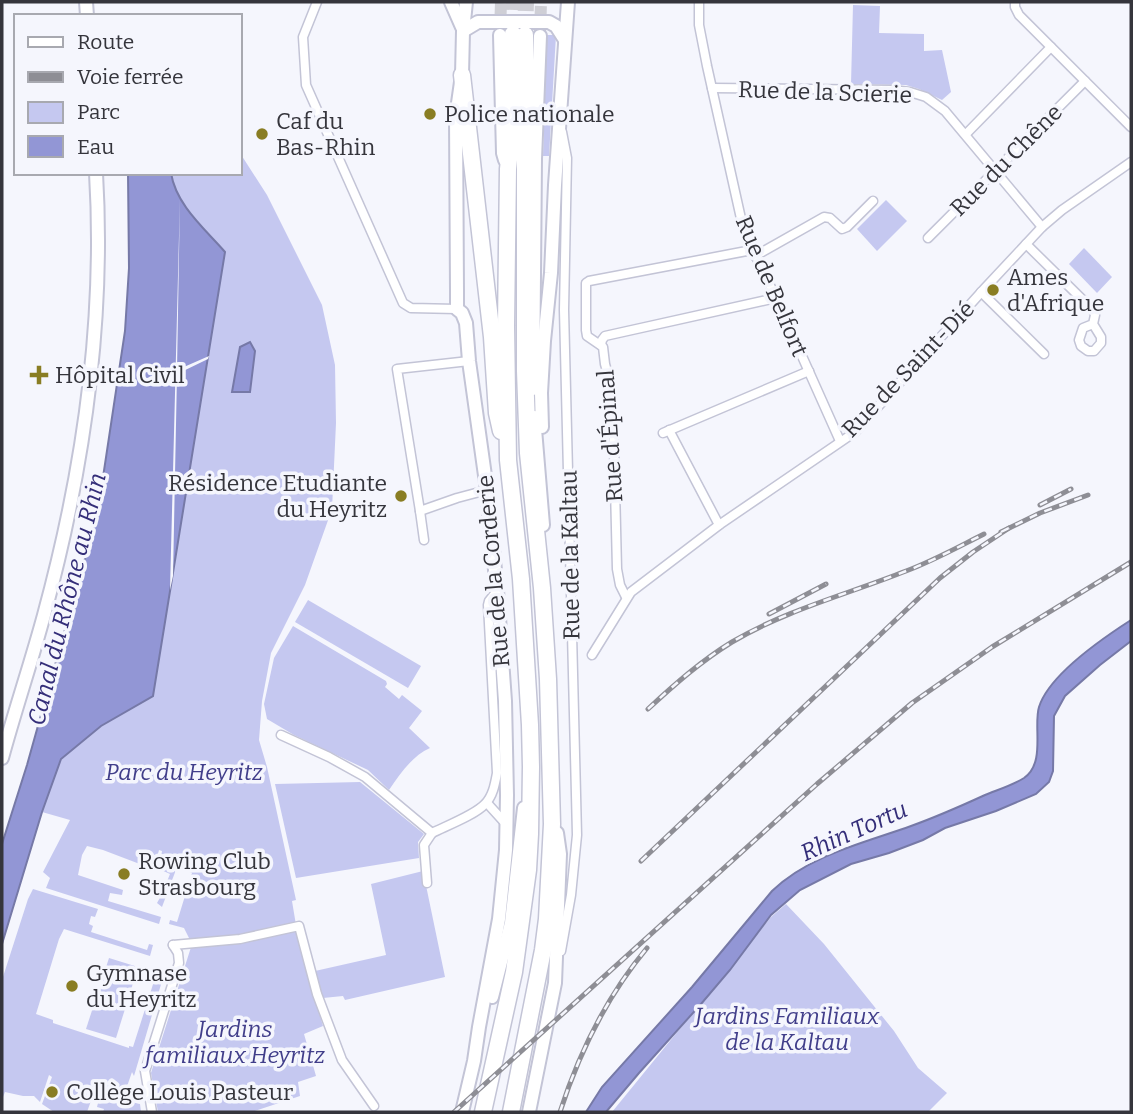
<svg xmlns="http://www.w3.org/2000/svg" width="1133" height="1114" font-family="Bitter,serif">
  <rect width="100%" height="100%" fill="#f5f6fd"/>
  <g fill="#c5c8f0">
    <polygon points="853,5 880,6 879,33 924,34 924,51 942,50 951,92 942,100 919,89 906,85 851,84"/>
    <polygon points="547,35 556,35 549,156 543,156"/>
    <path d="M240 153 267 195 322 305 335 365 336 423 332 509 305 585 271 653 262 701 259 740 267 767 296 900 292 901 299 943 323 1026 304 1034 316 1076 298 1082 300 1096 252 1112H158L151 1073 192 944 184 928 169 924 170 920 177 922 192 873 177 867 162 907 157 903 162 894 170 874 159 869 162 851 159 850 156 861 146 860 145 866 103 850 87 846 82 855 78 875 123 890 122 895 110 893 108 901 161 917 159 924 46 888 50 878 43 872 70 820 42 812 61 759 101 726 153 695 225 252C205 229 176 205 171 173H240Z"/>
    <polygon points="886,200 907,221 877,251 857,229"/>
    <polygon points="1084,248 1112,277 1097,293 1069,264"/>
    <polygon points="308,600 421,666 408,688 295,622"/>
    <path d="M293 626 386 681 387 684 385 687 399 699 402 695 422 711 409 728 430 748C412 756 400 774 389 790L368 770 294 735 267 719 264 704 274 658Z"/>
    <polygon points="360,782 424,834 418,842 419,858 296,878 275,784"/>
    <polygon points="423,871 445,977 345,1000 343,996 323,998 315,971 386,955 371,884"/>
    <polygon points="33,889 98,909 95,917 91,916 89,924 93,926 91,932 147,950 149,944 153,945 150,956 64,929 59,939 36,1014 53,1020 53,1023 129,1048 129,1046 133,1047 155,978 162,981 134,1076 132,1072 123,1098 140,1104 141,1112 103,1112 104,1109 97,1107 98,1103 96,1100 92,1098 87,1112 54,1112 42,1104 52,1077 49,1075 40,1102 34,1096 23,1096 5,1092 3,1097 2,1097 2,980 28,899"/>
    <polygon points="786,904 824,944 894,1031 918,1068 947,1093 928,1112 612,1112 771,917"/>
    <polygon points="109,958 138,967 116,1038 86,1029"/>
  </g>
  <g fill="#9296d5" stroke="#7679a7" stroke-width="2">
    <path d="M128 173H171C176 205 205 229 225 252L153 696 101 726 61 759 42 812 2 944V844L27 765 87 551 102 484 125 331 129 268Z"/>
    <polygon points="250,342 255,351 250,392 232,392 240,347"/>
    <path d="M1131 620V641L1100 665 1065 696 1054 716 1053 771 1049 782 1036 794 996 811 945 828 923 840 889 853 851 864 800 890 771 915 730 970 701 1004 639 1073 606 1112H586L602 1087 692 987 772 891C809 855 864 843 911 826 936 817 961 806 985 795 997 790 1013 785 1024 778 1046 763 1033 726 1039 707 1049 675 1103 638 1131 620Z"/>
  </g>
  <polygon fill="#f5f6fd" points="180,197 177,370 209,356 208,359 177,374 173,576 170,590"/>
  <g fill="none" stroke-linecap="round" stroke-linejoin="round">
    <polyline stroke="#cfcfd6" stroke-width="12" stroke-dasharray="12 6" stroke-linecap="butt" points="540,36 541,2"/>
    <polyline stroke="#cfcfd6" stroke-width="12" stroke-dasharray="12 6" stroke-linecap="butt" points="500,33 501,2"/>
    <g stroke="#cfcfd6" stroke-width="16" stroke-dasharray="16 8" stroke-linecap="butt">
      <polyline points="513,34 514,2"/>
      <polyline points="525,35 526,2"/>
    </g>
    <defs>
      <g id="street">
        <polyline points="317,2 303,37 306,85 403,303 411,308 457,309"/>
        <polyline points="699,2 699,25 707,66 744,232 776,298 840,441"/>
        <polyline points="1015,2 1015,7 1019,15 1131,127"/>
        <polyline points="712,88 892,90 910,92 926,97 945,111 1042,227"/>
        <polyline points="966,134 1051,47"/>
        <polyline points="928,238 1085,81"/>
        <polyline points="1026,244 1093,310 1095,315 1093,324 1083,328 1079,340 1081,346 1088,351 1094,351 1101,343 1101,337 1093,324"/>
        <polyline points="755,256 824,217 830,218 842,229 847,227 873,201"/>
        <polyline points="981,292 1044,354"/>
        <polyline points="601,345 602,340 605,336 776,298"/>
        <polyline points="469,361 397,369 420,511 457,498 487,490"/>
        <polyline points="669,430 719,525"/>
        <polyline points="663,433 809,371"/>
        <polyline points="420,511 424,540"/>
        <polyline points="626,597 620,585 617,569 614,446 610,382 605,364 603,347 587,336 586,330 586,283 589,281 752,250"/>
        <polyline points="592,655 631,592 719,525 855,432 985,288 1042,227 1062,210 1131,162"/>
        <polyline points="281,735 329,757 365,777 432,833"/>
        <polyline points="487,803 506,824"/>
        <path d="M432 833C446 826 475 815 485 804 493 796 495 784 497 773L488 605 489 601 497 591"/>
        <polyline points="427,883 424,845 432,833"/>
        <polyline points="173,945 240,939 299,926 317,994 342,1060 374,1106"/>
        <polyline points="561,951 571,895 577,835 564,310 567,158 562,132"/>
        <polyline points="152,1112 145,1071 179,963 178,953 173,945"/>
      </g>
      <g id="secondary">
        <polyline points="86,2 87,16"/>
        <polyline points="451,2 462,27"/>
        <polyline points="463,31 478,22 549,22 556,26 565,40"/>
        <polyline points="533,389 535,159 540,36"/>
        <polyline points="534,417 543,525"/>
        <polyline points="542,427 541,393 544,341 551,273 555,185 568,2"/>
        <path d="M2 758C15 710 31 663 44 615 83 472 105 322 96 173"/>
        <polyline points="492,997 511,923 524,808"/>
        <polyline points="462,1112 474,1061 479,1027 499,919 506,850 507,795 505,701 497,590 487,490 469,361 466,323 462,313 457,309 457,292 456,117 462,75 463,31 466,2"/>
        <polyline points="529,1112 555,983 560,854 557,833"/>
      </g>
      <polyline id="primary" points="500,35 503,153 505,160"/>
      <g id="highway">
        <polyline points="462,75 492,337 497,413 501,431"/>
        <polyline points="483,1112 514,972 528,870 530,834 531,767 530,725 521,579 508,460 506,326 508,169 512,132 513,34"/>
        <polyline points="511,1112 543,950 547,919 552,824 548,679 542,588 528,453 525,371 525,35"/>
      </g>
    </defs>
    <use href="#street" stroke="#c3c4d6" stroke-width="11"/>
    <use href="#secondary" stroke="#c3c4d6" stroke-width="16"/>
    <use href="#primary" stroke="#c3c4d6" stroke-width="16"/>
    <use href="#highway" stroke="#c3c4d6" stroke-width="19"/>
    <use href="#street" stroke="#fff" stroke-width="8"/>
    <use href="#secondary" stroke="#fff" stroke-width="12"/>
    <use href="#primary" stroke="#fff" stroke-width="12"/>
    <use href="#highway" stroke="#fff" stroke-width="16"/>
    <defs>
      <g id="rail">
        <polyline points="1040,505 1071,489"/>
        <polyline points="1001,532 1040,513 1088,495"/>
        <polyline points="769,614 826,584"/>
        <path d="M648 709C675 684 701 661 732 642 786 610 848 594 906 571 933 561 958 547 984 534"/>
        <polyline points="641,861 940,578 973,552 1009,528"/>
        <polyline points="454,1112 817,784 912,703 992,647 1131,562"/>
        <path d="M560 1112C579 1053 607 996 647 948"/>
      </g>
    </defs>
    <use href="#rail" stroke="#8e8e95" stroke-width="5"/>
    <use href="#rail" stroke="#f5f6fd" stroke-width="2.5" stroke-dasharray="8" stroke-linecap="butt"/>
  </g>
  <g fill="#897d23" stroke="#f5f6fd" stroke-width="2.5">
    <circle cx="430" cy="114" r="7"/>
    <circle cx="262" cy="134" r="7"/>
    <circle cx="993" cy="290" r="7"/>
    <path d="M35.5 364.5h7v7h7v7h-7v7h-7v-7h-7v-7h7z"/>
    <circle cx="401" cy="496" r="7"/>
    <circle cx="124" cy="874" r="7"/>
    <circle cx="72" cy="986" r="7"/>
    <circle cx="52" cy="1092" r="7"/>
  </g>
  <g text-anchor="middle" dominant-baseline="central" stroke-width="7" stroke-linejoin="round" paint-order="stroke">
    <g font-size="23" fill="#35353c" stroke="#f5f6fd">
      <text transform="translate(825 92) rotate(2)">Rue de la Scierie</text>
      <text transform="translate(1006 160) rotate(-45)">Rue du Chêne</text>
      <text transform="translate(772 286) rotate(67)">Rue de Belfort</text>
      <text transform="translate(908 369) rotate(-46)">Rue de Saint-Dié</text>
      <text transform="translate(610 436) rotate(-94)">Rue d'Épinal</text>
      <text transform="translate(570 555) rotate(-91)">Rue de la Kaltau</text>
      <text transform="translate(493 571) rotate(-95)">Rue de la Corderie</text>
    </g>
    <g font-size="23" fill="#35353c" stroke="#f5f6fd" text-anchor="start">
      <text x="444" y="114">Police nationale</text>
      <text x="276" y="121">Caf du<tspan x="276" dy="26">Bas-Rhin</tspan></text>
      <text x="1007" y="277">Ames<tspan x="1007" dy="26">d'Afrique</tspan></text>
      <text x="55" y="375">Hôpital Civil</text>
      <text x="387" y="483" text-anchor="end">Résidence Etudiante<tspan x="387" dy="26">du Heyritz</tspan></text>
      <text x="138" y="861">Rowing Club<tspan x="138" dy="26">Strasbourg</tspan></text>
      <text x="86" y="973">Gymnase<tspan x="86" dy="26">du Heyritz</tspan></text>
      <text x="66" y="1092">Collège Louis Pasteur</text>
    </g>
    <g font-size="23" font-style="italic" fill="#413e8a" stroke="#f5f6fd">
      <text x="184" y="772">Parc du Heyritz</text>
      <text x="787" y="1016">Jardins Familiaux<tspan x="787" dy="26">de la Kaltau</tspan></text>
      <text x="235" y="1029">Jardins<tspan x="235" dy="26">familiaux Heyritz</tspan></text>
    </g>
    <g font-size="24" font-style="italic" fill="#342e79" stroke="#f5f6fd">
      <text transform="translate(67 599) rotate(-76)">Canal du Rhône au Rhin</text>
      <text transform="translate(854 831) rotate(-24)">Rhin Tortu</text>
    </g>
  </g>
  <rect width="1133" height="1114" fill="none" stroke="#35353c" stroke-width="7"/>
  <rect x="14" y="14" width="228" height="161" fill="#f5f6fd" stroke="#a8a9b0" stroke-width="2"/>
  <rect x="28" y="37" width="35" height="10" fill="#ffffff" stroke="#a8a9b0" stroke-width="2"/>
  <text x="77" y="49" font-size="21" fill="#35353c">Route</text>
  <rect x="28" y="72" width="35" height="10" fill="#8e8e95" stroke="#a8a9b0" stroke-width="2"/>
  <text x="77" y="84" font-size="21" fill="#35353c">Voie ferrée</text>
  <rect x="28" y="102" width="35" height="21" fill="#c5c8f0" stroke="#a8a9b0" stroke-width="2"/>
  <text x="77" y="119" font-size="21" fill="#35353c">Parc</text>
  <rect x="28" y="136" width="35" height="21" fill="#9296d5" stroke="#a8a9b0" stroke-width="2"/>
  <text x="77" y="154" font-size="21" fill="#35353c">Eau</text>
</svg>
